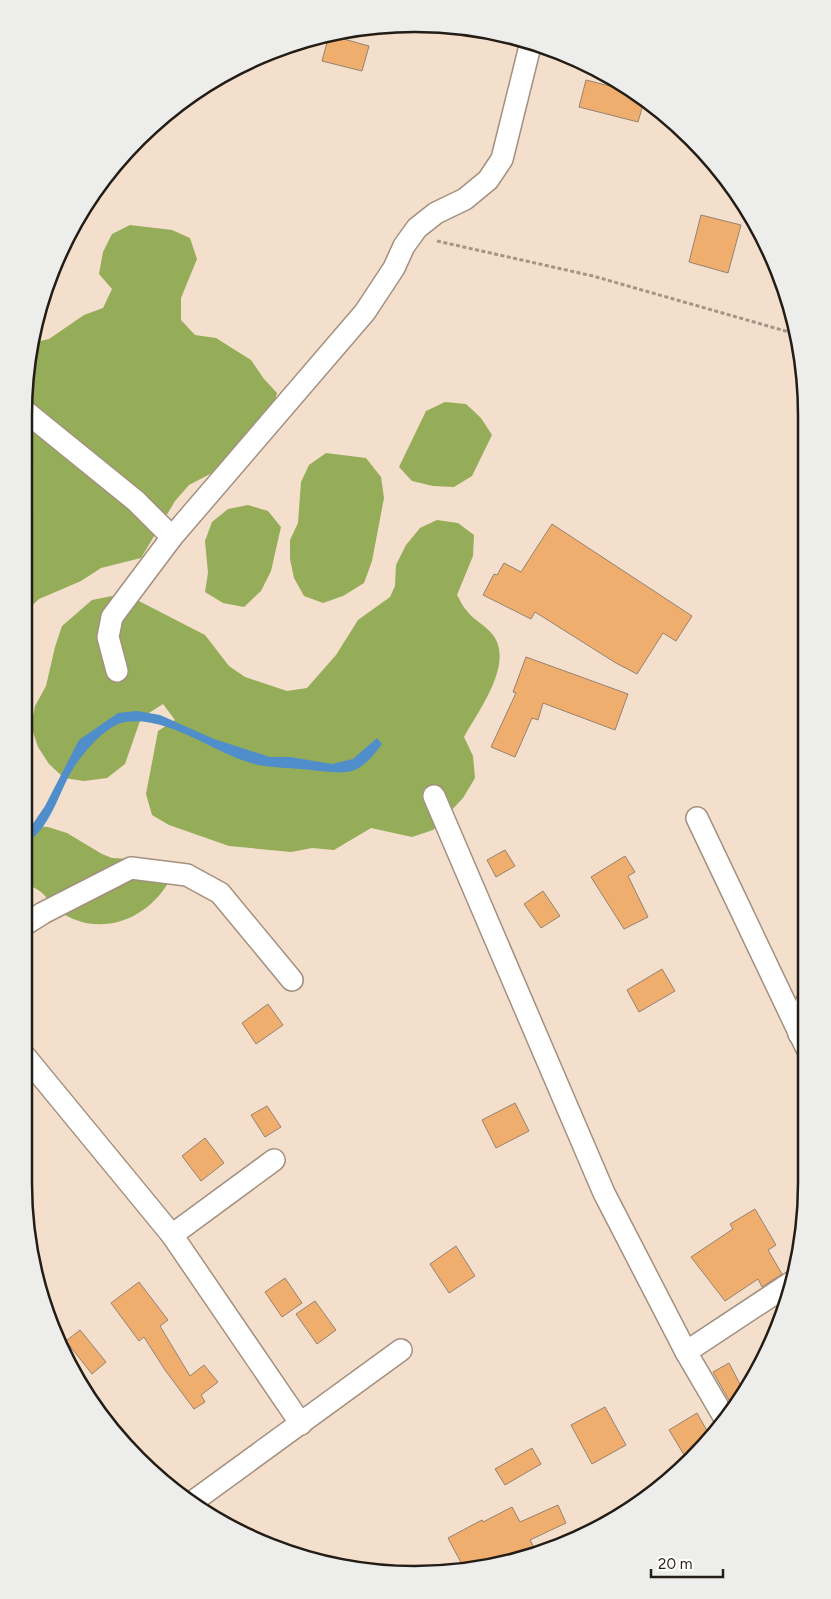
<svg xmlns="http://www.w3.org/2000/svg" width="831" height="1599" font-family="Figtree,sans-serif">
  <rect width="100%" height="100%" fill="#f4dfcc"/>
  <g fill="#95ac58">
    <polygon points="130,225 172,230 190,238 197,259 181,298 181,320 195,335 216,338 251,360 264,379 277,393 271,416 229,464 189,485 175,501 141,558 101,568 81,581 39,599 24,613 25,432 29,418 25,413 25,390 32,343 49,339 84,315 103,308 112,289 99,274 103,252 112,234"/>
    <polygon points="445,402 466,404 481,418 492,435 472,476 454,487 433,486 412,481 399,467 426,411"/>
    <polygon points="326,453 366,458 381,477 384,498 372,561 364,583 343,596 323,603 304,596 294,578 290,559 290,540 298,523 301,482 309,465"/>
    <polygon points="248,505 268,511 281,527 271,571 261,591 244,607 223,603 205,592 208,573 205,541 212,522 228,509"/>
    <path d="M437 520 458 523 474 535 473 556 457 595C460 600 463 607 467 611 474 621 488 626 495 638 512 667 478 711 464 737L473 756 475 778 463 798 433 830 412 837 371 828 334 850 312 848 291 852 229 846 169 825 152 815 146 794 158 731 175 720 163 704 141 718 125 764 107 778 84 781 64 778 49 764 38 747 31 726 35 706 46 686 55 647 62 626 92 600 112 596 135 599 205 635 229 666 245 677 287 691 307 688 336 655 358 620 390 597 395 586 396 565 406 545 420 528Z"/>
    <path d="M29 826 48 827 67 833 102 854 112 858 147 860 168 883C145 922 95 939 56 909 50 904 47 897 41 892 36 888 29 886 24 882V827Z"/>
  </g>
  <path fill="#4f8ecb" d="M137 711 160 715 214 739 270 757H290L332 764 353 759 377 738 382 744C358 777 349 774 311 770 293 768 275 768 258 765 216 755 169 715 125 722 114 724 105 732 97 739 87 749 78 760 71 772 58 795 49 831 24 844V834L28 831 45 806 79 740 118 713Z"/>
  <g fill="#f0ae6e" stroke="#958270">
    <polygon points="329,35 369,46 362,71 322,61"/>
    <polygon points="586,80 629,91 644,101 638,122 579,107"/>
    <polygon points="701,215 741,225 728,273 689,262"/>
    <polygon points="552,524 692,616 676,641 663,633 637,674 616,663 535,612 531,619 483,595 494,574 497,575 504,563 521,572"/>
    <polygon points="526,657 628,694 615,730 543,703 538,720 532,718 515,757 491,747 516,693 513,692"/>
    <polygon points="505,850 515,866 496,877 487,860"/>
    <polygon points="625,856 635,872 628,876 648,917 624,929 591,877"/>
    <polygon points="543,891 560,916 541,928 524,904"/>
    <polygon points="662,969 675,991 639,1012 627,990"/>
    <polygon points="268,1004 283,1025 256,1044 242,1023"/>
    <polygon points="515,1103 529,1131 496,1148 482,1120"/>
    <polygon points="267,1106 281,1127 265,1137 251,1115"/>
    <polygon points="205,1138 224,1163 201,1181 182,1156"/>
    <polygon points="755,1209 776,1245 768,1250 782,1274 762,1287 758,1279 725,1301 691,1257 733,1229 730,1224"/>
    <polygon points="456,1246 475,1276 449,1293 430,1264"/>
    <polygon points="285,1278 302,1303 282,1317 265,1292"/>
    <polygon points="139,1282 168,1320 160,1326 190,1376 204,1365 218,1382 201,1395 205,1402 194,1409 165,1370 144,1337 139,1341 111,1303"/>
    <polygon points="315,1301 336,1330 317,1344 296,1314"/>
    <polygon points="80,1330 106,1362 92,1374 66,1341"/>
    <polygon points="729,1363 743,1390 740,1395 729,1400 713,1372"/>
    <polygon points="605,1407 626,1445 592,1464 571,1425"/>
    <polygon points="697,1413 710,1436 700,1450 686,1458 669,1430"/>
    <polygon points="532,1448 541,1464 505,1485 495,1469"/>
    <polygon points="558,1505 566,1523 530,1540 536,1551 466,1572 448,1538 482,1520 483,1522 512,1507 520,1522"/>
  </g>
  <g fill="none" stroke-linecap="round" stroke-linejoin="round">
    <defs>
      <g id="minor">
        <polyline points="25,411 136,501 172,537 112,617 108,637 117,671"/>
        <polyline points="172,537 365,312 394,268 404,246 417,228 436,213 465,199 488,180 502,159 531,42"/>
        <polyline points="434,796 604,1193 686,1352 724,1417"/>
        <polyline points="697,818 806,1047"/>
        <polyline points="24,925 43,913 131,868 187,875 220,893 292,980"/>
        <polyline points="803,1035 799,1034 806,1003"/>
        <polyline points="24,1055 172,1235 301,1424"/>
        <polyline points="172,1235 274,1160"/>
        <polyline points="686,1352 795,1280"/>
        <polyline points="191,1503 401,1350"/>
      </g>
    </defs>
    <use href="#minor" stroke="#a4907f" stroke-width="24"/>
    <polyline stroke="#a49486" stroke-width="3" stroke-dasharray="4 2.5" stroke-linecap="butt" points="437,241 593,276 796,334"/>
    <use href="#minor" stroke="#fff" stroke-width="21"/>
  </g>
  <path d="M0 0H831V1599H0ZM415 32H415A383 383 0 0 1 798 415V1183A383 383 0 0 1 415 1566H415A383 383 0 0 1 32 1183V415A383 383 0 0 1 415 32Z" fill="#ededec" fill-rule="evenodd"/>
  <path fill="none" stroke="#241d16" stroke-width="2.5" d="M415 32H415A383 383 0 0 1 798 415V1183A383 383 0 0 1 415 1566H415A383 383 0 0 1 32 1183V415A383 383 0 0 1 415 32Z"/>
  <path d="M651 1569v8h72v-8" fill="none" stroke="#241d16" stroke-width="2.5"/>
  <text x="658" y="1569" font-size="15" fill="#241d16" stroke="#ffffff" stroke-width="4" paint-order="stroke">20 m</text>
</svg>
